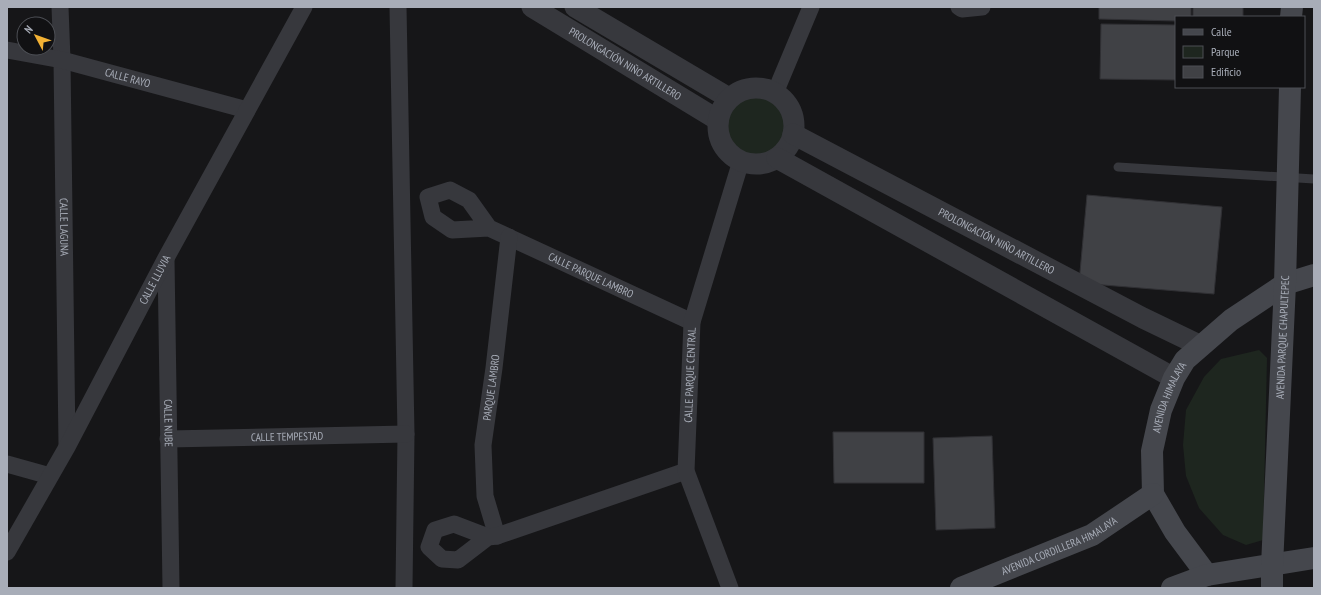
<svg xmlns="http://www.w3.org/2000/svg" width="1321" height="595" font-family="'PT Sans Narrow',sans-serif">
  <rect width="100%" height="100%" fill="#161618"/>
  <g fill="#1e261f">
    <circle cx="756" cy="126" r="38"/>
    <polygon points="1259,350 1267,358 1263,540 1246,545 1223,535 1199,508 1186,476 1183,445 1186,410 1204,377 1221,359"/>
  </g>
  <g fill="#404145" stroke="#303034">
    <polygon points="1099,7 1191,7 1191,17 1176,17 1176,21 1099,19"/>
    <rect x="1193" y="7" width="50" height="10"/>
    <polygon points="1101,24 1176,25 1176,80 1100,79"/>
    <polygon points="1087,195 1222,207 1214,294 1079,283"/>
    <polygon points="833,432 924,432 924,483 834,483"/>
    <polygon points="992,436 995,528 936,530 933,438"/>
  </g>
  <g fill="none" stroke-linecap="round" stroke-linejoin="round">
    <polyline stroke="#37383d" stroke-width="9" points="1118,167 1314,179"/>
    <g stroke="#37383d" stroke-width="17">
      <path id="s1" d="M60 7 62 60 67 445"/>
      <polyline points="398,7 406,434 404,588"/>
      <polyline points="959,7 962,9 982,7"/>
      <path id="s2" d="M7 50 62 60 247 110"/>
      <polyline points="775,93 811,7"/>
      <path id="s3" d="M489 228 469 200 450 190 428 197 433 217 452 230 489 228 692 322"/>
      <path id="s4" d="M166 260 171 588"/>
      <path id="s5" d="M168 439 406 434"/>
      <polyline points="7,464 50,476"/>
      <path id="s6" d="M497 536 485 496 483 445 494 368 509 237"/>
      <polyline points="488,537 458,560 442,559 429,547 435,530 454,524 488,537 497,536 686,471"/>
      <path id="s7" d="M7 552 67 447 166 258 304 7"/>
      <path id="s8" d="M730 588 686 471 692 322 741 161"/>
    </g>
    <g stroke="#37383d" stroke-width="21">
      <path id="s9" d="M532 7 718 120"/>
      <polyline points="575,7 729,98"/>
      <circle cx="756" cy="126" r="38"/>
      <path id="s10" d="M793 134 1143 318 1201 346"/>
      <polyline points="777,158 1174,378"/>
    </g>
    <g stroke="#45474d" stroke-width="22">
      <polyline points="1291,17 1292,7"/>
      <path id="s11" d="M1207 575 1175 532 1153 494 1152 451 1161 410 1174 378 1185 360 1231 320 1285 284 1314 275"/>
      <path id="s12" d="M961 588 1092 535 1153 494"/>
      <polyline points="1172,588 1207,575 1314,558"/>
      <path id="s13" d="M1272 588V566L1285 284 1290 87"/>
    </g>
  </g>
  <g text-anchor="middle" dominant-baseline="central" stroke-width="4" stroke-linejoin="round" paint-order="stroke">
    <g font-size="11" fill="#a8adb8" stroke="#111113">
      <text stroke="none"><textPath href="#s9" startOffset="109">PROLONGACIÓN NIÑO ARTILLERO</textPath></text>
      <text stroke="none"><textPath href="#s2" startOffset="124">CALLE RAYO</textPath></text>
      <text stroke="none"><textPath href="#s1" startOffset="220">CALLE LAGUNA</textPath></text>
      <text stroke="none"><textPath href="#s10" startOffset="230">PROLONGACIÓN NIÑO ARTILLERO</textPath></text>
      <text stroke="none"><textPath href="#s3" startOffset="272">CALLE PARQUE LAMBRO</textPath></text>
      <text stroke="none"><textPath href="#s7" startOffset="310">CALLE LLUVIA</textPath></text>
      <text stroke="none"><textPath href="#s13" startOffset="251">AVENIDA PARQUE CHAPULTEPEC</textPath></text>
      <text stroke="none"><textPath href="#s8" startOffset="221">CALLE PARQUE CENTRAL</textPath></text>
      <text stroke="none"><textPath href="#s6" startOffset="151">PARQUE LAMBRO</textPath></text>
      <text stroke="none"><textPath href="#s11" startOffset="197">AVENIDA HIMALAYA</textPath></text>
      <text stroke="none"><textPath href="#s4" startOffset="163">CALLE NUBE</textPath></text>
      <text stroke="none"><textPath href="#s5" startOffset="119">CALLE TEMPESTAD</textPath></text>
      <text stroke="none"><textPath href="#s12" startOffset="107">AVENIDA CORDILLERA HIMALAYA</textPath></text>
    </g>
  </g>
  <rect width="1321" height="595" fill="none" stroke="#a8adb8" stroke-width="16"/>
  <rect x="1175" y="16" width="130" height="72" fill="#111113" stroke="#4d4f55"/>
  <rect x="1183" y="29" width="20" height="6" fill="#45474d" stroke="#4d4f55"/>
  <text x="1211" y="36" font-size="12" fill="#a8adb8">Calle</text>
  <rect x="1183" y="46" width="20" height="12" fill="#1e261f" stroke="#4d4f55"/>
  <text x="1211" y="56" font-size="12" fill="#a8adb8">Parque</text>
  <rect x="1183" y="66" width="20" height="12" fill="#404145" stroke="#4d4f55"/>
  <text x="1211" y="76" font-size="12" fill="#a8adb8">Edificio</text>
  <g transform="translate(36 36) rotate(311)"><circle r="19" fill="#111113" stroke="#4d4f55"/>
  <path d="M0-3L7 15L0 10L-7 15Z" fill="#f2b134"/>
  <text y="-6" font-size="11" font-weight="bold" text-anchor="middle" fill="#a8adb8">N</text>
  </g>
</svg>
